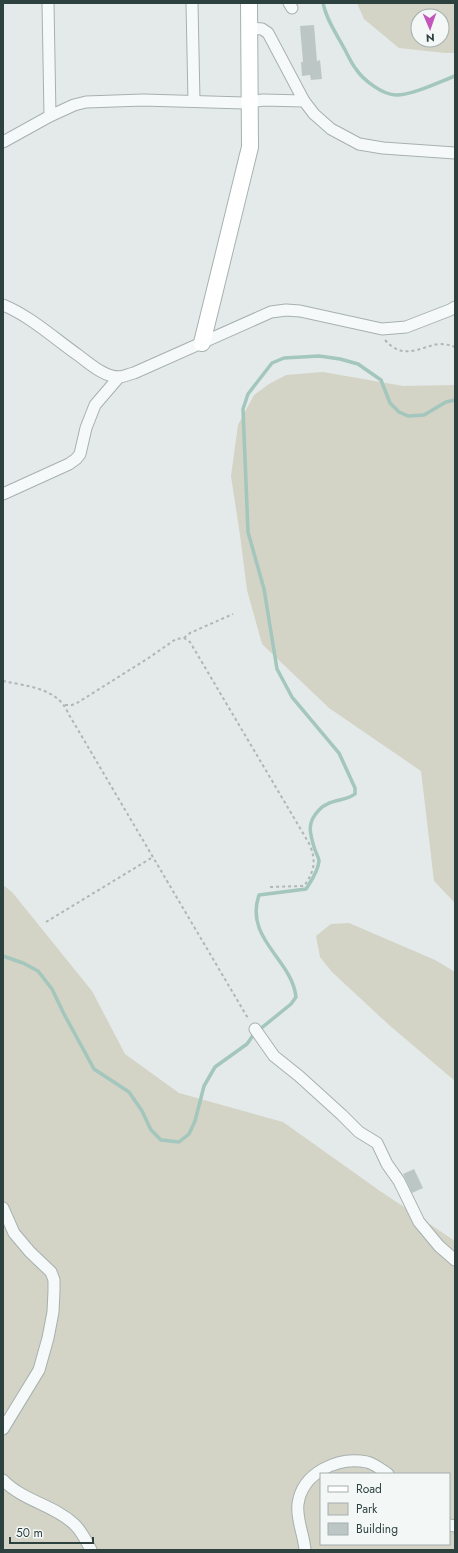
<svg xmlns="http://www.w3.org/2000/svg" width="458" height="1553" font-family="Jost,sans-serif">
  <rect width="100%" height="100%" fill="#e4eae9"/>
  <g fill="#d3d3c6" fill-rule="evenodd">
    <path d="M357 3H455V53H445L399 48 364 19ZM418 16H442V40H418Z"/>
    <polygon points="323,372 403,386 455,385 455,903 434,881 421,771 329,708 262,644 247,590 240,535 231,476 238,425 254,395 269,384 286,375"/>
    <path d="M3 885 12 892 92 991 125 1054 179 1093 283 1122 380 1191 455 1241V1550H3ZM321 1474H449V1544H321Z"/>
    <polygon points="349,923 435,960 455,972 455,1081 388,1024 332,972 320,957 316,936 331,924"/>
  </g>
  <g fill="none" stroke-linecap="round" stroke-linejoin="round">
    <g stroke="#a3c6bd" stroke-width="3.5">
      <path d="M323 3C326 19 336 33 344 48 348 55 351 63 356 69 363 80 383 95 396 95 413 95 439 82 455 76"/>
      <path d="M3 956 23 963 38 971 52 989 64 1014 94 1069 129 1092 142 1111 151 1130 161 1140 179 1142 189 1134 195 1121 204 1086 215 1067 247 1044 254 1034 291 1004 296 997C292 959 244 939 259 895L306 889C311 881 318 872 319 861 319 858 316 853 315 850 310 834 306 823 319 810 330 798 345 802 355 794V788L339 753 292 697 277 669 264 589 248 532 243 409 248 394 272 363 284 358 319 356 340 359 358 364 381 380 390 403 399 412 408 416 424 415 446 402 455 400"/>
    </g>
  </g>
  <g fill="#bcc7c5">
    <polygon points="314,25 317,61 320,60 322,79 311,80 310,75 302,76 301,62 303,62 300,26"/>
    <polygon points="414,1169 423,1188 412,1193 403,1174"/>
  </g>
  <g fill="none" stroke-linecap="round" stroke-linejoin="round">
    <defs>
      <g id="street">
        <polyline points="48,3 50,116"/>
        <polyline points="192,3 194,101"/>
        <polyline points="289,3 292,8"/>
        <polyline points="249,28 262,29 268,33 304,101"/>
        <polyline points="3,142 50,116 74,105 86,102 143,100 244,103 263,100 304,101 314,114 331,129 359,144 383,148 455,153"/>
        <path d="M3 305C30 316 54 338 78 355 89 363 104 377 119 377 123 377 129 374 134 373L271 312 286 310 300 311 382 329 406 327 450 310 455 307"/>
        <polyline points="3,494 69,464 76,459 80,454 86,428 95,405 119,377"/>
        <polyline points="255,1029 274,1056 299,1076 342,1115 359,1132 377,1143 387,1164 399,1181 419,1222 439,1246 455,1260"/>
        <polyline points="3,1208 14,1233 30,1252 51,1272 54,1280 54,1291 53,1312 48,1338 39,1370 3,1429"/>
        <path d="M3 1480C23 1501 54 1505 74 1524 82 1531 86 1541 91 1550"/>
        <polyline points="449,1525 455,1526"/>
        <path d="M305 1550C304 1535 296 1519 298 1504 302 1473 338 1456 367 1462 375 1464 382 1470 388 1474"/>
      </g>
      <polyline id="secondary" points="202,343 250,147 249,3"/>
    </defs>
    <use href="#street" stroke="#a6b1af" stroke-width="13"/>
    <use href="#secondary" stroke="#a6b1af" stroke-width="18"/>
    <g stroke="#aeb7b6" stroke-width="2" stroke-dasharray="3 3" stroke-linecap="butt">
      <path d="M385 340C404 361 419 347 439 344 445 344 450 345 455 347"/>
      <polyline points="184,638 190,633 233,614"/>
      <path d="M3 681C26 686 58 688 68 713L249 1020"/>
      <path d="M65 705H72L77 703 147 659 176 639 184 638 190 642 310 845C316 862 315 870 304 886L269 887"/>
      <polyline points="46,922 153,857"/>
    </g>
    <use href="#street" stroke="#f6f9f9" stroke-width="11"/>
    <use href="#secondary" stroke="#fff" stroke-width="16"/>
  </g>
  <rect width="458" height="1553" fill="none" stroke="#2d413e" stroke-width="8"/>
  <rect x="320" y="1473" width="130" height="72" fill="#f3f8f7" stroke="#a4afad"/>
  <rect x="328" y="1486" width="20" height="6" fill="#ffffff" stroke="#a4afad"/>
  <text x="356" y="1493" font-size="12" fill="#2d413e">Road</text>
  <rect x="328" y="1503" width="20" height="12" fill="#d3d3c6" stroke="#a4afad"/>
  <text x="356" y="1513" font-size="12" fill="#2d413e">Park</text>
  <rect x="328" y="1523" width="20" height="12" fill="#bcc7c5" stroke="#a4afad"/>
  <text x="356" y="1533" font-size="12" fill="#2d413e">Building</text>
  <g transform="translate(430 28) rotate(178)"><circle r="19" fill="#f3f8f7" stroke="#a4afad"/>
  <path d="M0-3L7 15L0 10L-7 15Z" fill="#c256bb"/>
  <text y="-6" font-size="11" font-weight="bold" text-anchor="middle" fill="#2d413e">N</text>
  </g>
  <path d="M10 1537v6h83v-6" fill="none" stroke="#2d413e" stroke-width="2"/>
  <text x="16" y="1537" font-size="12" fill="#2d413e" stroke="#f3f8f7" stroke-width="3" paint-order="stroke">50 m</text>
</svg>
